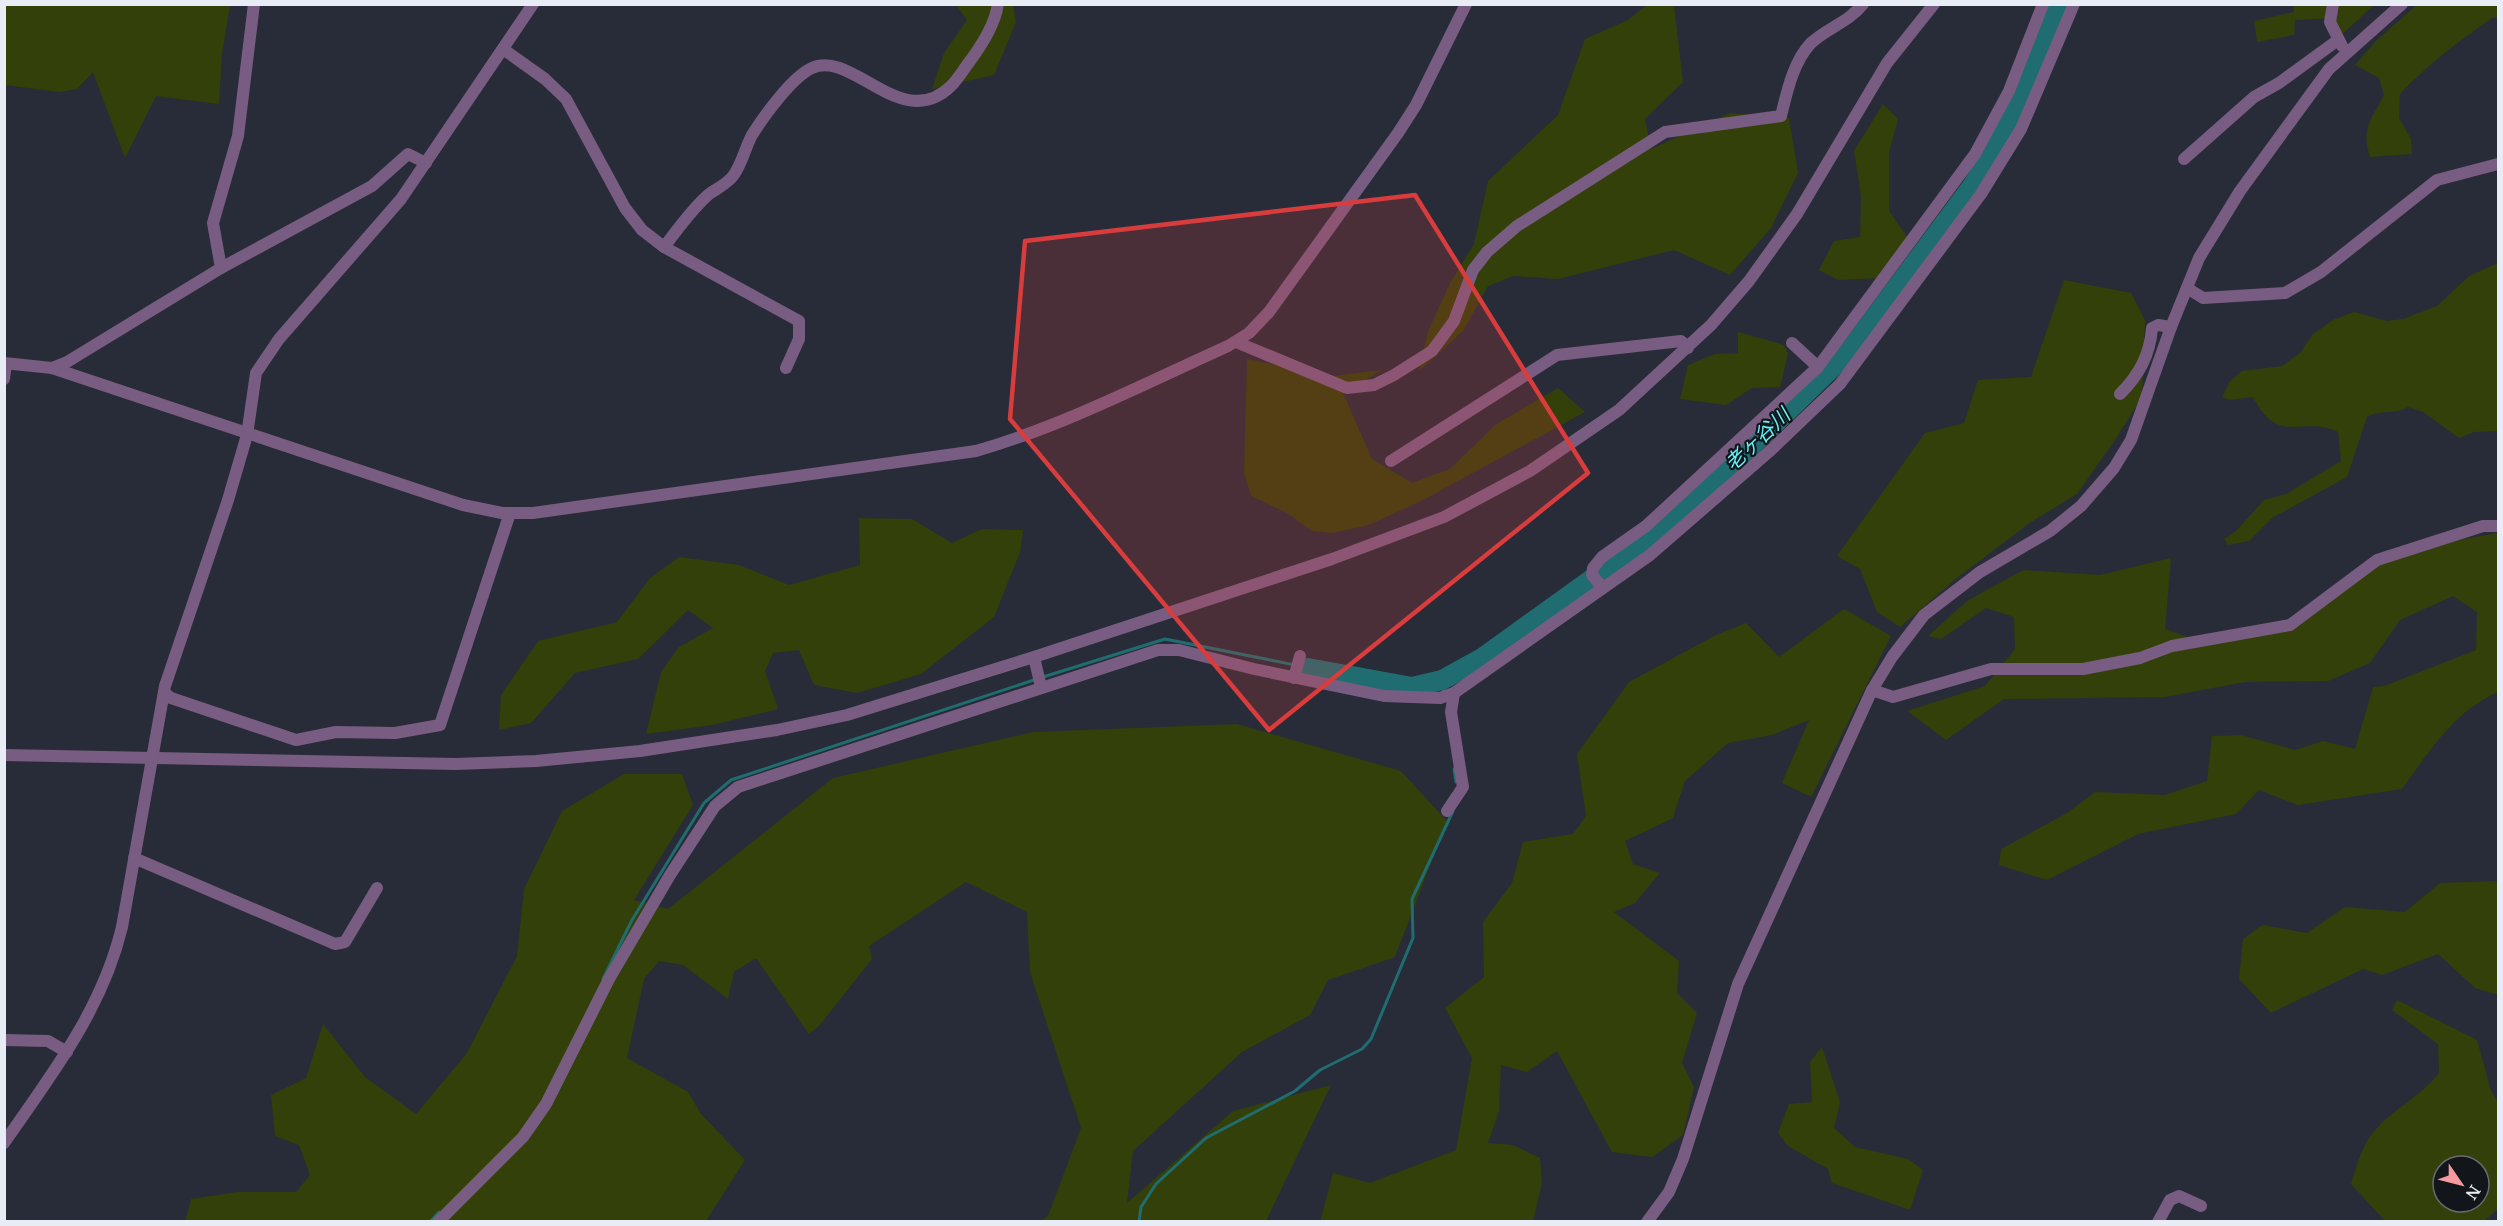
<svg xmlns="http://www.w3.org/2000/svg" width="2503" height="1226" font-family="'Noto Serif','Noto Sans JP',serif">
  <rect width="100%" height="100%" fill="#272c38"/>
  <g fill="#334009" fill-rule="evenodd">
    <polygon points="4,5 230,5 222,54 219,104 156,96 125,158 93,72 77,89 60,92 5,85"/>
    <polygon points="956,5 1013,5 1016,22 994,75 932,89 944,53 967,20"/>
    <polygon points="1647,5 1674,5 1683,82 1645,119 1651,149 1730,113 1789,118 1798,173 1771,228 1730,275 1674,250 1558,279 1513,276 1488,286 1463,331 1419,371 1428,331 1450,283 1474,244 1488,181 1558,115 1585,39 1628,20"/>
    <polygon points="2293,5 2374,5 2339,37 2333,18 2295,20 2294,35 2257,42 2254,21 2294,12"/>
    <path d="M2417 5H2498V17L2492 18C2459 41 2427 65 2400 94L2399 118 2411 139 2412 154 2370 157C2361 128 2371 120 2384 95L2379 78 2355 65 2377 40Z"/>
    <polygon points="1883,104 1898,119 1889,152 1889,211 1908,238 1879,278 1838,280 1819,270 1834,241 1860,237 1861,196 1854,151"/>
    <path d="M2498 263V431L2474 432 2459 438 2423 412 2408 407C2394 415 2382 409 2367 417L2347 477 2272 518 2249 541 2228 545 2224 539 2236 531 2264 500 2286 494 2341 461 2338 432C2300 415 2279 447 2253 397L2230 400 2222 397 2230 381 2242 371 2282 366 2300 353 2313 334 2333 320 2354 312 2387 321 2403 319 2437 306 2469 276Z"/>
    <polygon points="2064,280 2131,293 2145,320 2142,397 2115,440 2077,494 2031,522 1957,578 1900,627 1877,612 1860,569 1837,556 1925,433 1964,423 1978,380 2031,377"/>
    <polygon points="1738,332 1784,345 1788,354 1780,387 1752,388 1726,405 1680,399 1688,365 1715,354 1738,353"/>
    <polygon points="1247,359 1332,376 1382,370 1343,393 1372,459 1412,483 1450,469 1495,425 1558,388 1585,412 1425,499 1369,525 1333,533 1312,531 1287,513 1251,496 1244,473"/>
    <polygon points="859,518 912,519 952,543 982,529 1023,530 1020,552 994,617 921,674 857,693 814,685 799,650 773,653 765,671 778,709 712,725 646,734 661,672 679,647 713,628 688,610 638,659 575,673 531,723 499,730 501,695 538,641 617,622 650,578 679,557 739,565 789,585 860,565"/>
    <path d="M2498 533V692C2454 711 2429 752 2402 789L2298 805 2259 790 2236 814 2138 834 2047 880 1999 865 2001 849 2067 813 2095 792 2165 795 2207 781 2212 736 2241 735 2295 750 2323 741 2355 749 2373 687 2384 686 2476 650 2477 612 2453 596 2400 620 2370 663 2328 681 2245 682 2165 697 2004 699 1946 740 1907 711 1985 686 2015 649 2014 617 1986 608 1941 639 1928 636 1967 601 2023 570 2100 575 2171 558 2165 629 2197 640 2289 631 2377 563 2458 540Z"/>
    <polygon points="1844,609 1891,636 1811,797 1782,783 1809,720 1772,735 1728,743 1685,781 1673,818 1625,841 1633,864 1660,873 1635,903 1614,912 1679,961 1677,993 1697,1013 1682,1063 1694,1087 1683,1135 1652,1157 1612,1152 1557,1051 1527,1072 1501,1065 1499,1111 1488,1143 1513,1145 1540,1158 1542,1183 1533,1221 1320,1222 1333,1173 1370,1183 1456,1150 1472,1058 1445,1008 1484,977 1483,922 1512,883 1523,842 1573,834 1586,816 1577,754 1629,682 1716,635 1746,623 1779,657"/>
    <polygon points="1237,724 1401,771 1447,821 1395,957 1328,980 1310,1015 1242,1052 1133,1151 1127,1203 1233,1111 1331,1085 1266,1221 1040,1221 1048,1216 1081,1128 1030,972 1027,912 966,882 869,946 872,959 819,1026 809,1034 756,958 734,972 728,999 683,965 659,961 644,979 627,1058 688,1092 701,1114 745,1160 706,1221 185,1222 191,1199 238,1192 296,1192 310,1175 299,1145 275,1136 271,1095 306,1078 323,1024 365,1077 416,1114 467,1053 517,956 524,889 562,811 624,774 682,774 693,805 634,900 668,909 833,778 1033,732"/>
    <polygon points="2498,881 2498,995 2475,988 2438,954 2382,975 2363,969 2271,1013 2239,979 2243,939 2262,925 2307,933 2345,907 2405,912 2440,883"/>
    <path d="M2397 1000 2477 1040 2491 1091 2498 1102V1209L2484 1221H2385L2351 1184C2357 1164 2363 1141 2379 1126 2398 1106 2420 1097 2439 1073L2438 1044 2392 1010ZM2443 1166H2479V1202H2443Z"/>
    <polygon points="1822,1047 1840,1102 1834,1128 1855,1147 1908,1159 1923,1170 1910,1210 1832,1183 1828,1169 1788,1146 1778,1133 1789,1104 1812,1102 1810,1062"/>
  </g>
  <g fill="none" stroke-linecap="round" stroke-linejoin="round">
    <g stroke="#206d71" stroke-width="3">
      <polyline points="1043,677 1165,639 1295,665"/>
      <polyline points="1442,680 1444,694"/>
      <polyline points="1454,769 1456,782"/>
      <polyline points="603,979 632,920 704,803 731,780 1037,679"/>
      <polyline points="430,1222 439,1212"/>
      <polyline points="1139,1222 1141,1207 1156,1184 1206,1138 1295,1091 1320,1070 1362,1049 1371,1039 1413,938 1412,899 1453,811"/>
    </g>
    <polyline stroke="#206d71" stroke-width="20" points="1308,668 1412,687 1442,680 1482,658 1646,540 1759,439 1851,349 1973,185 2014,113 2059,4"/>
    <g stroke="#795c81" stroke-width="12">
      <polyline points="2333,4 2330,22 2342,46"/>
      <polyline points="503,49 545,79 566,99 625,208 642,230 664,247 799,321 799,339 786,368"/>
      <polyline points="2184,159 2254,97 2279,83 2338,40"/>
      <path d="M664 247C678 229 691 210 708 195 716 189 727 184 733 176 742 164 745 148 752 135 764 116 792 77 812 68 852 49 902 134 951 86 957 80 962 72 967 65 980 48 995 25 998 4"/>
      <polyline points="221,268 213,223 238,136 254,4"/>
      <polyline points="2187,288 2203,298 2285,293 2321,272 2437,180 2498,164"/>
      <path d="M1236 342 1347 388 1374 385 1394 375 1432 351 1454 321 1473 270 1487 252 1517 226 1665 132 1781 116C1787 92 1793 62 1811 43 1827 28 1849 22 1863 4"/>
      <polyline points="1792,343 1818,367"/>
      <path d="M4 363 52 368 463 505 502 513H533L976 451C1063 426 1146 383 1228 346L1249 333 1269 312 1398 133 1416 105 1466 4"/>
      <polyline points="52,368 67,362 221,268 372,186 408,154 426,163"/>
      <polyline points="4,379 6,364"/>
      <path d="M2120 394C2139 375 2150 355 2152 328L2158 325 2171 327"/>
      <polyline points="1391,461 1557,355 1681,341 1688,348"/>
      <polyline points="1602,587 1592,575 1593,568 1602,557 1646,526 1818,367 1975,154 2009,91 2043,4"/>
      <polyline points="1034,657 1041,687"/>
      <polyline points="1294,678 1300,656"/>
      <polyline points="1872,690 1893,697 1991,669 2083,669 2140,658 2172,646 2290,625 2377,560 2483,526 2498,526"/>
      <polyline points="164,693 171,698 296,740 336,732 395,733 440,725 510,513"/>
      <polyline points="4,755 455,764 536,761 640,751 777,730 847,715 1034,657 1332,559 1444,517 1530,471 1619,410 1711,325 1749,281 1797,214 1887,63 1934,4"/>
      <polyline points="1447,811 1463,787 1451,712 1454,693"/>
      <polyline points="134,858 335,944 345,942 377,888"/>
      <polyline points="4,1040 48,1041 67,1052"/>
      <path d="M4 1143C52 1074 102 1010 122 927L165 686 228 500 247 435 256 373 279 339 401 199 533 4"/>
      <polyline points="438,1222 523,1137 546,1104 609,979 670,875 715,806 738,787 1158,650 1179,650 1254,669 1384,696 1440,698 1454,693 1650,555 1771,450 1840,384 1981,194 2021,129 2074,4"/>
      <polyline points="1647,1222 1669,1192 1683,1159 1738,984 1872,690 1892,657 1924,615 1980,572 2050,531 2081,506 2114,468 2131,440 2171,327 2199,258 2240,191 2329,69 2402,4"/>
      <polyline points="2158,1222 2170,1200 2179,1196 2201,1206"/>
    </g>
  </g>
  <path fill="#d83c3c" fill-opacity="0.2" stroke="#d83c3c" stroke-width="4.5" stroke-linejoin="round" d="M1415 195 1588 473 1269 730 1010 419 1025 241Z"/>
  <g text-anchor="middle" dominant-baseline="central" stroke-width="4.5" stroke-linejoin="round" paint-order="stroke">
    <g font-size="20" font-style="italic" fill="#65f2fa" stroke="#12151a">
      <text transform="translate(1757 439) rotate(-43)">老ヶ谷川</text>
    </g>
  </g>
  <rect width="2503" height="1226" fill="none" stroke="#e8ecf4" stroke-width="12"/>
  <g transform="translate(2461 1184) rotate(125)"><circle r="28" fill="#12151a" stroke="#686b71" stroke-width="1.5"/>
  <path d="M0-4.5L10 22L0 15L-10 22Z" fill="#f59b9e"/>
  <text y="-9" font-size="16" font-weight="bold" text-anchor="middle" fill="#e8ecf4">N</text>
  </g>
</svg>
